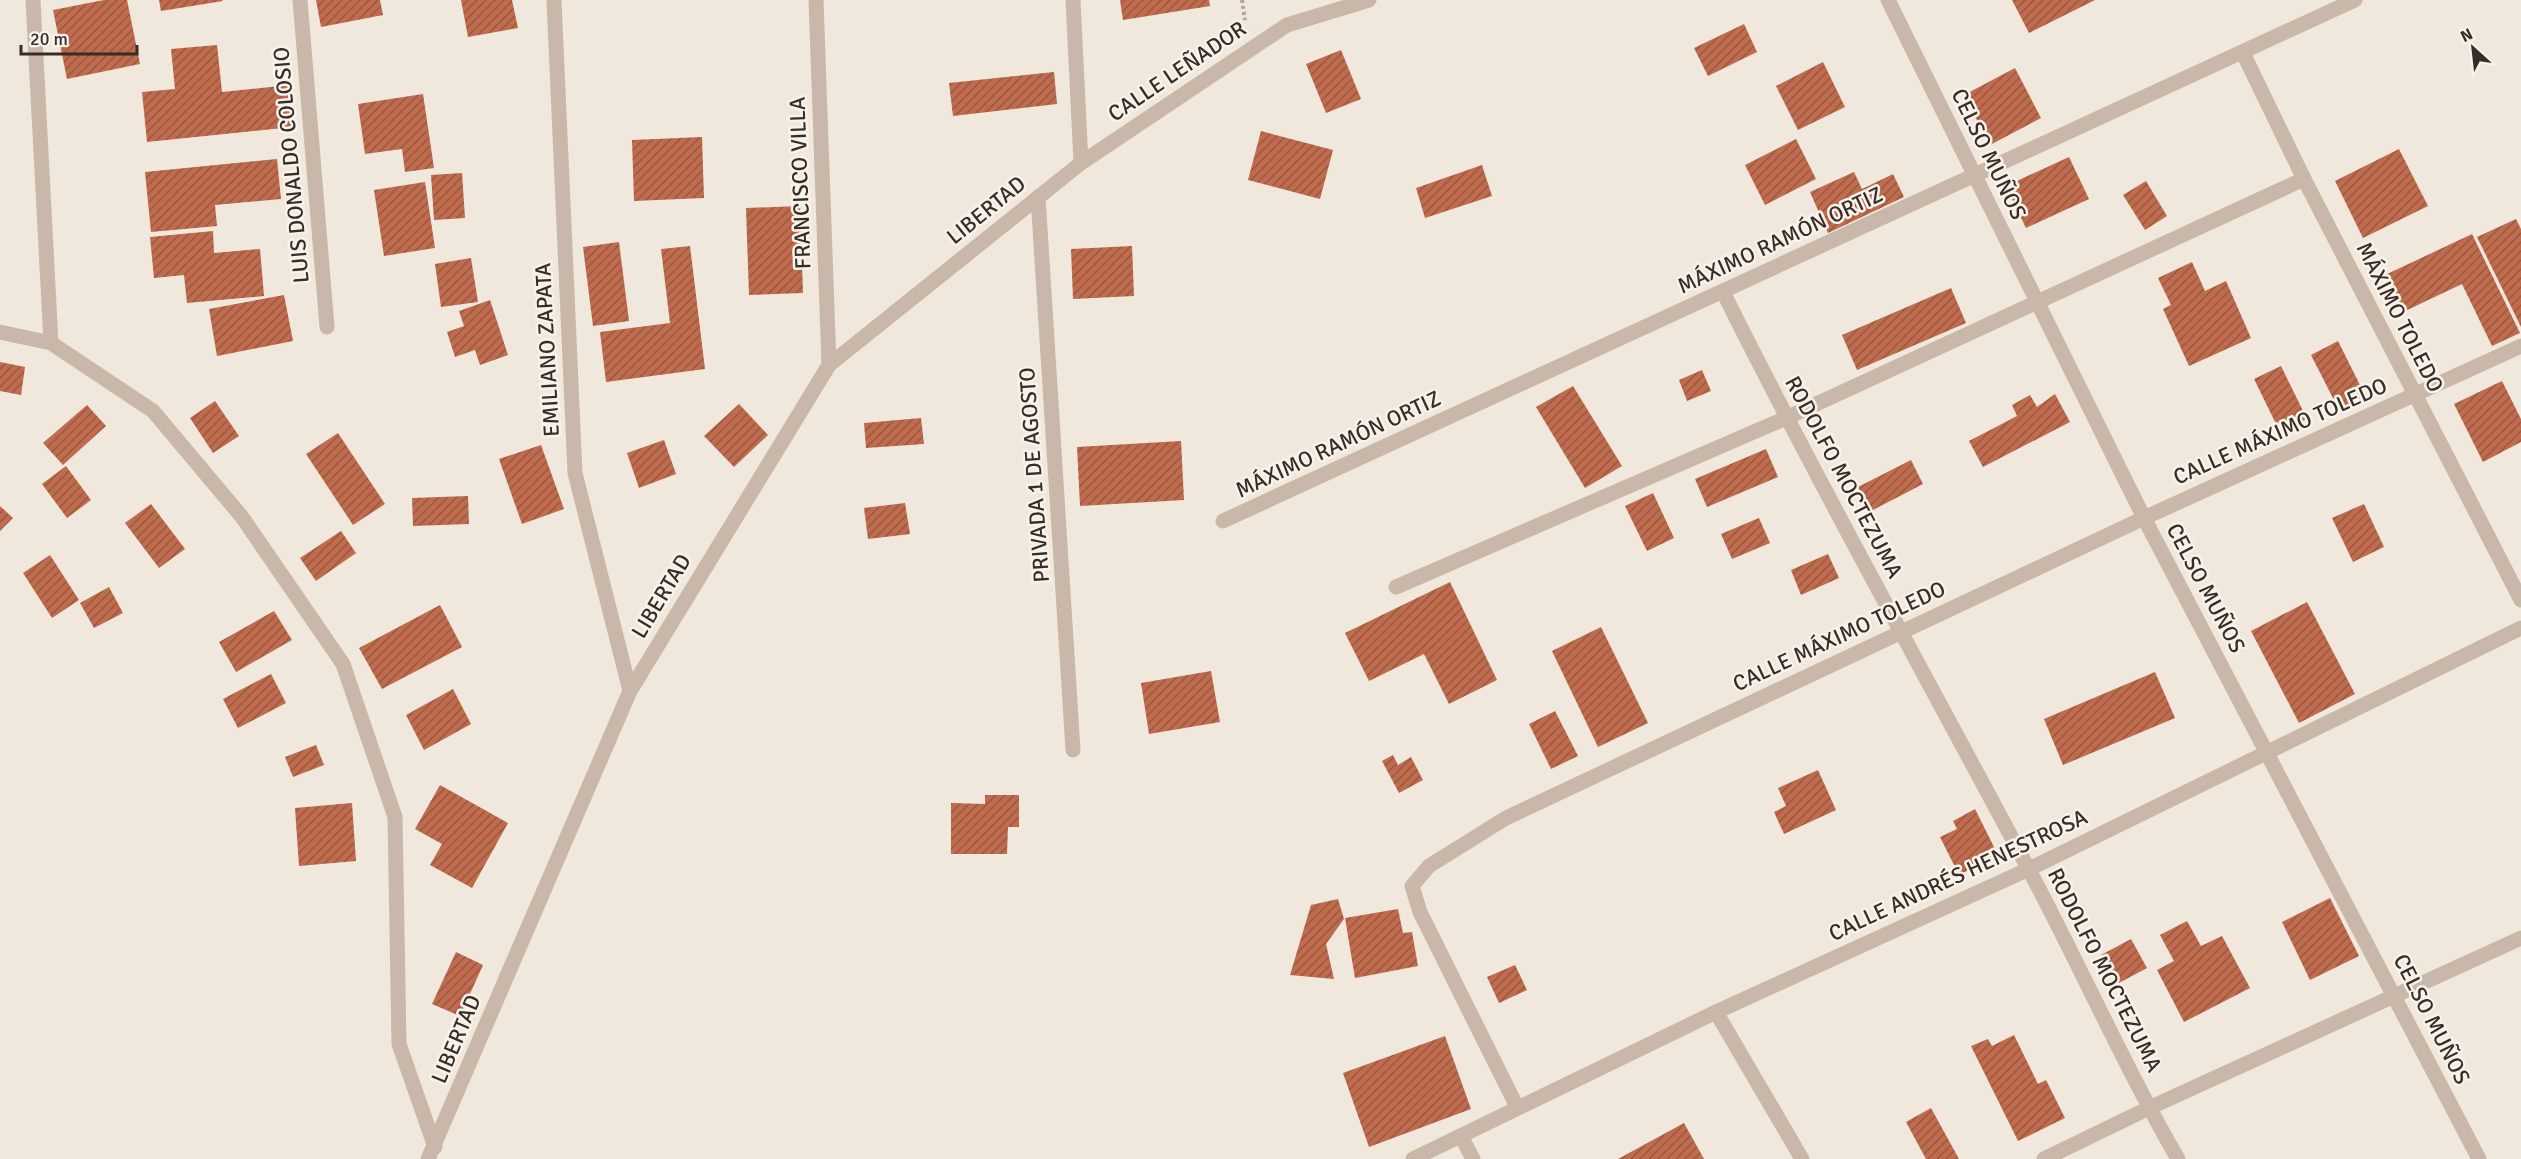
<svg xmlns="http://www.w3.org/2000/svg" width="2521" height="1159" font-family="Signika,sans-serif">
  <defs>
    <pattern id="building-hatch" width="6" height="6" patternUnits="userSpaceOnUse" patternTransform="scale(1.5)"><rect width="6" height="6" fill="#bf6b4d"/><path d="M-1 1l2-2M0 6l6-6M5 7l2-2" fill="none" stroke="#9c5840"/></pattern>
  </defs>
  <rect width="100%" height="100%" fill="#f1e8dd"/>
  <g fill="url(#building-hatch)">
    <polygon points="104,0 127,0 140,64 67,79 53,10"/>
    <polygon points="159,0 222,0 223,1 161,11"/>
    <polygon points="316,0 380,0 383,15 321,27"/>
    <polygon points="461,0 512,0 518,28 468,37"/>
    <polygon points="1120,0 1209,0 1210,6 1123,20"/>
    <polygon points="2012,0 2095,0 2029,33"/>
    <polygon points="1744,24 1757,52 1708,76 1694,48"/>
    <polygon points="217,45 222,92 289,85 293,127 147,142 142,92 175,89 171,49"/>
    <polygon points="1341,50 1361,99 1326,113 1306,64"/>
    <polygon points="1823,62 1845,107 1798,130 1776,86"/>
    <polygon points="2015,68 2041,118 1990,145 1964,95"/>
    <polygon points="1054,72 1057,104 953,116 949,83"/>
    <polygon points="423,94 434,168 405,172 402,149 365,154 358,104"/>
    <polygon points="1261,131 1333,150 1320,199 1248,180"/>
    <polygon points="702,137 704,198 634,201 632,140"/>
    <polygon points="1796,139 1816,179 1765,205 1745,165"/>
    <polygon points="2399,149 2428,206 2363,238 2335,181"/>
    <polygon points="2069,157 2089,199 2026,228 2006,186"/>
    <polygon points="277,159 281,199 215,205 217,226 151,232 145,172"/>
    <polygon points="1482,165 1492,196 1425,218 1416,188"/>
    <polygon points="1854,172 1862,189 1893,174 1904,197 1828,233 1810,192"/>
    <polygon points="462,173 465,218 434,220 431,175"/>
    <polygon points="2146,181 2167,216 2145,230 2123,195"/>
    <polygon points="425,182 435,248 384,256 374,190"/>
    <polygon points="800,206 803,293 749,295 746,208"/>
    <polygon points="2516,219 2521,229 2521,327 2477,237"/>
    <polygon points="213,231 214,253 260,249 264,296 187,303 184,275 154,278 150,237"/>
    <polygon points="2472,234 2520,333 2492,346 2462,284 2403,312 2385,275"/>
    <polygon points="619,242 629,321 593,326 583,247"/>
    <polygon points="690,246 705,369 606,382 600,332 670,323 661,249"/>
    <polygon points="1132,246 1134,296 1073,299 1071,249"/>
    <polygon points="471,258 478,302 441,307 435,264"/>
    <polygon points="2192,262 2205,291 2226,281 2251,338 2189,366 2163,309 2171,305 2158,278"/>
    <polygon points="1951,288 1966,323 1857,370 1842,335"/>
    <polygon points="284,295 293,341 217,356 209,309"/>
    <polygon points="490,300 508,355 480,365 475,350 455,357 447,332 464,326 459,311"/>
    <polygon points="2338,341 2367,399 2340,412 2311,355"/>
    <polygon points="0,362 25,367 21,395 0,391"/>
    <polygon points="2281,366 2307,419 2280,432 2254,379"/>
    <polygon points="1702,370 1711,391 1687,401 1679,380"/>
    <polygon points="2502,381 2521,419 2521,442 2483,462 2454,404"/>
    <polygon points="1573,386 1622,466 1585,488 1536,407"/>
    <polygon points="2055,394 2070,422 1983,467 1969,441 2017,416 2012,405 2030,395 2037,407"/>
    <polygon points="215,401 239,436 213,453 190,418"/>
    <polygon points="739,404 768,435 734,467 704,436"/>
    <polygon points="87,405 106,426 63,465 43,443"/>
    <polygon points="921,418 924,444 866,448 864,423"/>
    <polygon points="338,433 385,504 353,525 306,454"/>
    <polygon points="664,440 676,474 639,488 627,453"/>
    <polygon points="1181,441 1184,500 1080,506 1077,447"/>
    <polygon points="541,445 564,509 522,524 499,459"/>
    <polygon points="1766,449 1778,477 1707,507 1695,479"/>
    <polygon points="1911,460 1923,484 1871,511 1858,487"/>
    <polygon points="66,466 91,500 67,518 42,484"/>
    <polygon points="1653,493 1674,538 1647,551 1625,506"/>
    <polygon points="468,496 469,524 413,526 412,498"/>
    <polygon points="905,503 910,534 868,539 864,508"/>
    <polygon points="151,504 185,549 159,568 125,523"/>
    <polygon points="2364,504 2384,547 2353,562 2332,518"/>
    <polygon points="0,506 13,518 0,531"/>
    <polygon points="1759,518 1770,543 1732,559 1721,534"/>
    <polygon points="341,531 356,553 316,581 300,558"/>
    <polygon points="1828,554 1839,578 1801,595 1791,570"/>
    <polygon points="50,555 79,600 52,618 23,573"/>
    <polygon points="1450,582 1497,680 1449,704 1424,654 1369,681 1345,633"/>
    <polygon points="109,587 123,613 94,628 80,603"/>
    <polygon points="2307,602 2355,694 2299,723 2251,631"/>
    <polygon points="440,605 462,647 382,689 359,648"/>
    <polygon points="274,611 292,640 236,672 219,642"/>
    <polygon points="1601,627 1648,723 1598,747 1552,651"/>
    <polygon points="1211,671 1220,722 1149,734 1141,683"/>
    <polygon points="2155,672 2175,718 2063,765 2044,719"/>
    <polygon points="271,674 286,703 238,728 223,699"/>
    <polygon points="453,689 471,724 424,750 406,715"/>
    <polygon points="1555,711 1578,756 1551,769 1529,724"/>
    <polygon points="316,745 324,765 293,777 285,757"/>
    <polygon points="1393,755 1398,765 1411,757 1423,780 1399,793 1382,761"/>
    <polygon points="1818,770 1836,810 1784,834 1774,812 1786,806 1778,788"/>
    <polygon points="440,785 508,823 472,888 430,865 442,844 415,829"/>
    <polygon points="985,795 1019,795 1019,827 1008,827 1007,854 951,854 951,803 985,804"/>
    <polygon points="352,803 356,861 299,866 295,808"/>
    <polygon points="1975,809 1998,855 1959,875 1940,837 1957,829 1953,821"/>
    <polygon points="2330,898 2359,956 2310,980 2282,922"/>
    <polygon points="1338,899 1344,919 1326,944 1334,979 1290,975 1311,905"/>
    <polygon points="1398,909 1403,933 1412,932 1418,966 1355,978 1345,918"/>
    <polygon points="2187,921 2201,946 2222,936 2250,988 2184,1022 2157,970 2174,961 2160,935"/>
    <polygon points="2131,939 2147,968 2117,984 2101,955"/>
    <polygon points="456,952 483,965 460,1016 432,1004"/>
    <polygon points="1515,965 1527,990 1499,1003 1487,977"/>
    <polygon points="2014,1035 2038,1084 2046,1080 2065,1118 2018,1141 1971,1046 1988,1039 1992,1046"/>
    <polygon points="1445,1036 1471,1109 1369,1147 1343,1073"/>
    <polygon points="1931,1108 1959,1159 1926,1159 1906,1122"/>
    <polygon points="1684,1123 1704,1159 1618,1159"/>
  </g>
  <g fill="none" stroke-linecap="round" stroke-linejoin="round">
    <polyline stroke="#b4a394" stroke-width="4" stroke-dasharray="3 3" stroke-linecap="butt" points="1242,0 1245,20"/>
    <g stroke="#c9b8aa" stroke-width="15">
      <polyline points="33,0 51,343"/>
      <polyline points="300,0 327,327"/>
      <polyline points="554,0 575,473 630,691"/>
      <polyline points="816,0 829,365"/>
      <polyline points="1073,0 1081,163"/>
      <polyline points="1888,0 2144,518 2479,1159"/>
      <polyline points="2243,53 2304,179 2521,600"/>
      <polyline points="1038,197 1073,750"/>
      <path d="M1723 292C1820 486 1925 675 2027 866 2079 963 2123 1064 2178 1159"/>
      <polyline points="0,332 51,343 153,411 242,517 343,664 395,817 399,1044 435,1147"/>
      <polyline points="1223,521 2355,0"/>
      <polyline points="1396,587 1786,418 2304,179"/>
      <polyline points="1716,1012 1802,1159"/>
      <polyline points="1517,1107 1420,912 1412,886 1429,866 1506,818 2144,518 2521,346"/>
      <polyline points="1461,1136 1473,1159"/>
      <polyline points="428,1159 630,691 829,365 1081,163 1287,25 1369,0"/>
      <polyline points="1413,1159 1716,1012 2029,869 2521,628"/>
      <polyline points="2044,1159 2149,1108 2521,938"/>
    </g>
  </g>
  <g text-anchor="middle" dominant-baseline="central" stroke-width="5" stroke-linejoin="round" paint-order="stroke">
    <g font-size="22" fill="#362d29" stroke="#f9f2e9">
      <text transform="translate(1177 71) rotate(-34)">CALLE LEÑADOR</text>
      <text transform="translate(1989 154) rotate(64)">CELSO MUÑOS</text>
      <text transform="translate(291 165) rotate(-95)">LUIS DONALDO COLOSIO</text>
      <text transform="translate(800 183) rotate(-92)">FRANCISCO VILLA</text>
      <text transform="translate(986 210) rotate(-39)">LIBERTAD</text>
      <text transform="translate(1780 240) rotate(-25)">MÁXIMO RAMÓN ORTIZ</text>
      <text transform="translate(2400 317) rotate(63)">MÁXIMO TOLEDO</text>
      <text transform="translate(547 350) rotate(-93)">EMILIANO ZAPATA</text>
      <text transform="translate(2280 431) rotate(-24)">CALLE MÁXIMO TOLEDO</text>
      <text transform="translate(1338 444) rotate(-25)">MÁXIMO RAMÓN ORTIZ</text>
      <text transform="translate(1034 475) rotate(-94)">PRIVADA 1 DE AGOSTO</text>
      <text transform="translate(1844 477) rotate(62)">RODOLFO MOCTEZUMA</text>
      <text transform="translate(2206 588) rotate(62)">CELSO MUÑOS</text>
      <text transform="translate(661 596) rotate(-59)">LIBERTAD</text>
      <text transform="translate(1839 636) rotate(-25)">CALLE MÁXIMO TOLEDO</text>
      <text transform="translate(1958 875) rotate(-25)">CALLE ANDRÉS HENESTROSA</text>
      <text transform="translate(2105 970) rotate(63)">RODOLFO MOCTEZUMA</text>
      <text transform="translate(2432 1019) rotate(63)">CELSO MUÑOS</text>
      <text transform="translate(456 1039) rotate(-67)">LIBERTAD</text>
    </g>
  </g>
  <g transform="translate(2473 48) rotate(333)" stroke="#f9f2e9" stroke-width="4.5" paint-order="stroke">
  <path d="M0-4.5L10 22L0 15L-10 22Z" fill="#362d29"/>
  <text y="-9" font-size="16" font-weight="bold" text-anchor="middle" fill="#362d29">N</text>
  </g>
  <path d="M21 45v9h116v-9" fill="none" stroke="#362d29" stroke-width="3"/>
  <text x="30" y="45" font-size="18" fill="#362d29" stroke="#f9f2e9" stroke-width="4.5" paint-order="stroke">20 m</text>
</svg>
